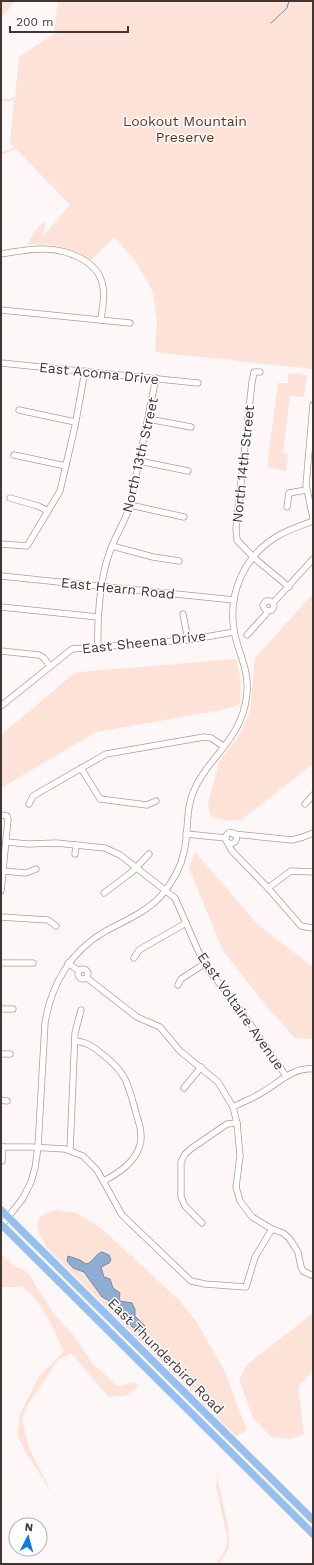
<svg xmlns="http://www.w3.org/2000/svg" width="314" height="1565" font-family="'Work Sans',sans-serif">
  <rect width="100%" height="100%" fill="#fdf8f7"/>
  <g fill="#fde2d8">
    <polygon points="3,1 9,1 14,3 1,17 1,3"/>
    <path d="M58 1H313V369L155 352 157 321 153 292 135 260 114 237 91 260C69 247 52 243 27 245L34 232 45 221V229L41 234 44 235 70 205 16 149 1 155V152L15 148 10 143 14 99 8 102 1 101V98L9 99 15 97 19 57 54 34Z"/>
    <polygon points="300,373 307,376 304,397 290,396 283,453 288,455 286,471 267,467 278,383 288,383 288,374"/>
    <path d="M313 594V764L241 820C229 822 221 820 210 815L208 804 219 762 240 734 250 711 255 658Z"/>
    <polygon points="236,659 241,682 240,704 222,710 96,732 1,788 1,735 72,675 79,672"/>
    <polygon points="195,852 258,925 313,967 313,1039 295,1038 268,1008 223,951 189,868"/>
    <path d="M56 1210 77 1213 102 1229 179 1300 196 1321 223 1368 247 1430 236 1436 47 1248C37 1230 28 1216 56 1210Z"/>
    <path d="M1 1254 16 1267 24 1270 30 1276 54 1314 73 1335 93 1364 118 1386 134 1382 138 1386 126 1396H108L71 1353 58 1360 27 1406 22 1419 29 1448 53 1495 25 1451 18 1436 19 1416 38 1378 64 1351C53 1329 42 1300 20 1285V1287H1Z"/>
    <polygon points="313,1313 313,1370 298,1387 304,1434 290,1439 271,1437 253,1418 239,1379 248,1364"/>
    <polygon points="219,1470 218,1482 228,1525 229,1547 220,1563 216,1564 226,1548 227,1537 216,1485"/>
  </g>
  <path fill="#8eadd3" stroke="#7689a3" d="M102 1252 109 1255 111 1260 109 1263 101 1267 104 1277 110 1279 113 1288 120 1293 119 1299 120 1301 132 1303 135 1309V1316L145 1326 143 1331H139L132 1327 126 1317 118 1310 113 1303 102 1297 84 1272 73 1268 67 1261 68 1256 80 1260 86 1264C94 1262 95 1254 102 1252Z"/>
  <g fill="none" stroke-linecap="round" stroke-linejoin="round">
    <polyline stroke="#7689a3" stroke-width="1" points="271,23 287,8 289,1"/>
    <defs>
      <g id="minor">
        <path d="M1 254C29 249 56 244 82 259 93 265 101 273 103 287 105 297 102 310 101 320"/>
        <polyline points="1,310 130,323"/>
        <polyline points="1,363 198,383"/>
        <polyline points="260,372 254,372 252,382 236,528 237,540 253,557 289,587"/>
        <polyline points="313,405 306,485 313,518"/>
        <polyline points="19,410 75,422"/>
        <polyline points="148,419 191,427"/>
        <polyline points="14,455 66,466"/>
        <polyline points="139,461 188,471"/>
        <polyline points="10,498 38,506 48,511"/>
        <polyline points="130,505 184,517"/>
        <polyline points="287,507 289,493 306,490"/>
        <polyline points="1,544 27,546 60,491 75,426 85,371"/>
        <polyline points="112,546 153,557 179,561"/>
        <polyline points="1,576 234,600"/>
        <polyline points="273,603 270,601 266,601 263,605 264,608 267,611 272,610 274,606 273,603 313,559"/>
        <polyline points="1,607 98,617"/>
        <polyline points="183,614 188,640"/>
        <polyline points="247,635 266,614 267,611"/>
        <path d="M98 646C97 620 100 579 109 554 114 537 125 523 130 505L156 378"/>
        <polyline points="1,651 39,655 44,658 50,666"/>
        <polyline points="1,706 72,649 188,640 234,632"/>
        <polyline points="81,768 100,799 147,805 156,801"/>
        <polyline points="29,804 33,796 106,754 204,737 211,738 223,746"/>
        <polyline points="305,804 313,795"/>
        <polyline points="1,815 7,816 8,819 1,891"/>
        <circle cx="231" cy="838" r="5.5"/>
        <polyline points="186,834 226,838"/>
        <polyline points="233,834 292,840 303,837 313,833"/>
        <polyline points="6,842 28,844 56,843 105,848 120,855 175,898 204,964 244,1015 286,1076"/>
        <polyline points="227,842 232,851 268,888 301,926 313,928"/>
        <polyline points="75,854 76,845"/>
        <polyline points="3,871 26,873 36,869"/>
        <polyline points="268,888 291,871 313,872"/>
        <polyline points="104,893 132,872 149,854"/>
        <polyline points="1,917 48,920 56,926"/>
        <polyline points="134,958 139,950 186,923"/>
        <polyline points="1,963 33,963"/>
        <polyline points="68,963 79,971"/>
        <circle cx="83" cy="974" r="5"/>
        <polyline points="87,978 137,1017 160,1027 180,1051 218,1082 233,1107 237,1123 240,1156 236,1187 240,1201 252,1217 272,1229 283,1233 289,1238 298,1252 301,1267 303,1271 311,1275"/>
        <polyline points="178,985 181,979 204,964"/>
        <polyline points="1,1009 13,1009"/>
        <path d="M75 1041C87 1042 94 1047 102 1054 127 1073 128 1084 136 1113 139 1123 143 1134 140 1145 135 1163 118 1173 104 1181"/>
        <polyline points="1,1054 10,1054"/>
        <polyline points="184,1088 201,1067"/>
        <polyline points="1,1100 7,1101"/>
        <path d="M233 1107C242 1102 252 1099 261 1093 278 1084 292 1067 313 1069"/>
        <polyline points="1,1147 31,1147 65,1149 83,1156 97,1170 122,1215 191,1281 205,1284 246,1287 255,1257 272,1229"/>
        <polyline points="70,1150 75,1033 81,1010"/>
        <polyline points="2,1161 3,1147"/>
        <polyline points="202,1223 185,1206 181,1197 181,1162 185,1154 192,1148 227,1124 237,1123"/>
        <path d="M2 1225 23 1198 31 1182 35 1168 38 1147 45 1023C51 985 70 952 104 932 124 921 145 913 161 896 171 884 181 867 184 852 189 831 185 808 195 788 205 765 226 749 237 727 246 710 250 688 245 669 242 656 236 644 234 630 228 593 244 557 276 537 287 530 300 526 313 521"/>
      </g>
      <g id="major">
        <polyline points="1,1210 313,1520"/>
        <polyline points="1,1224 313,1534"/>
      </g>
    </defs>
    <use href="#minor" stroke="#b19c94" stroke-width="7"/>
    <use href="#major" stroke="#d5d3d2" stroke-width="8"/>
    <use href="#minor" stroke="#fff" stroke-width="5.5"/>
    <use href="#major" stroke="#94bff1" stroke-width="7"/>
  </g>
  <g text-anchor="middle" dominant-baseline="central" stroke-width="3" stroke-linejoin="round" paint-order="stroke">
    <g font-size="14" fill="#6b2e14" stroke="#fff">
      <text x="185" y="121">Lookout Mountain<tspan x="185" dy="16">Preserve</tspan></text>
    </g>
    <g font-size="14" fill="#3f3633" stroke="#fff">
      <text transform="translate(99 373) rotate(6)">East Acoma Drive</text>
      <text transform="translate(140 455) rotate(-77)">North 13th Street</text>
      <text transform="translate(243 464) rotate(-84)">North 14th Street</text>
      <text transform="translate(118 588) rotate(6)">East Hearn Road</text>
      <text transform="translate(144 642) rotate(-6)">East Sheena Drive</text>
      <text transform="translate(241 1011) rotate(55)">East Voltaire Avenue</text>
      <text transform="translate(166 1356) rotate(45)">East Thunderbird Road</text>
    </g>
  </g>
  <rect width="314" height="1565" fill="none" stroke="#3f3633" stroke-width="4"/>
  <g transform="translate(28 1537) rotate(6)"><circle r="19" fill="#ffffff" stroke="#b2afad"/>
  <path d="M0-3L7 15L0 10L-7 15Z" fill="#0b7de4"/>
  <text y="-6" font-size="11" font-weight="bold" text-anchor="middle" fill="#3f3633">N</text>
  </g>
  <path d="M10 26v6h118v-6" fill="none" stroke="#3f3633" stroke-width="2"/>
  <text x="16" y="26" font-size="12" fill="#3f3633" stroke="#ffffff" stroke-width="3" paint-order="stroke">200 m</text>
</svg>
